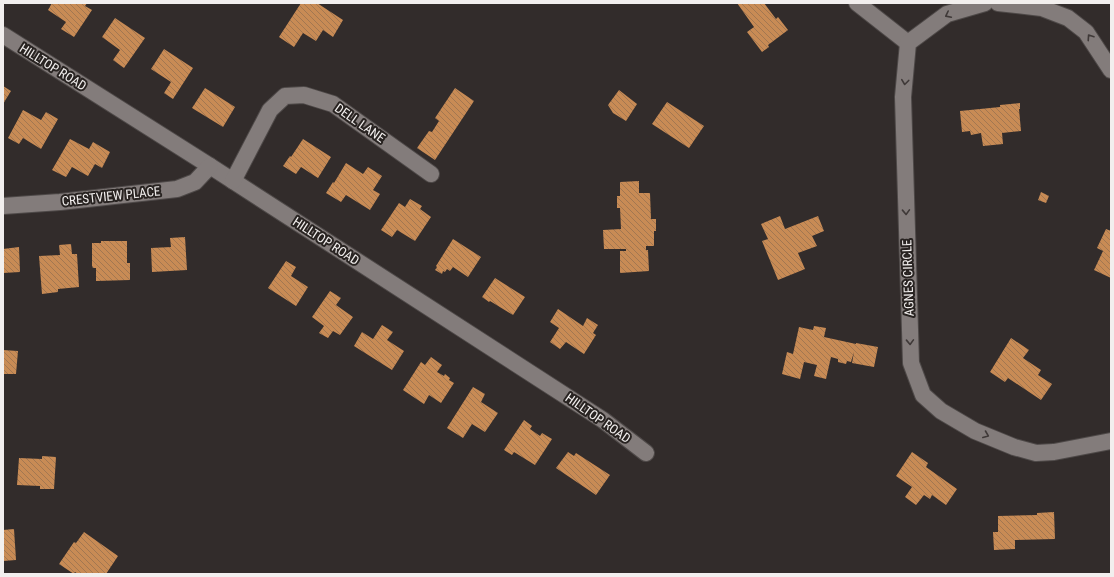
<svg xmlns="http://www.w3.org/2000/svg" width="1114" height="577" font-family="'Roboto Condensed',sans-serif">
  <defs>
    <pattern id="building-back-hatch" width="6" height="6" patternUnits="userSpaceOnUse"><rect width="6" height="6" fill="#c88b55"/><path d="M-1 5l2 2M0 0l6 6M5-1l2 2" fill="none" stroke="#a27751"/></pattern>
  </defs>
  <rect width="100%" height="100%" fill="#322c2b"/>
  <g fill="url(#building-back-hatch)">
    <polygon points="52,3 87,3 85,6 92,10 74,37 61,29 66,22 48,10"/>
    <polygon points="301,3 317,3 343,20 333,37 323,30 316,41 303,33 294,47 279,37"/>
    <polygon points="737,3 764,3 776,19 778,17 788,30 768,45 769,47 762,52 747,32 754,27"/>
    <polygon points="115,18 145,38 124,68 113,60 120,50 102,37"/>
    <polygon points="164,49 193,68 173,99 164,93 171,82 151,69"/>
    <polygon points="3,86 11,91 3,104"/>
    <polygon points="205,88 235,107 223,127 192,108"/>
    <polygon points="455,88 474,101 435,160 417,148 429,131 432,132 439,121 435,118"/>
    <polygon points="619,90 637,104 626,121 613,113 608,105"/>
    <polygon points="667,102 704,126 689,148 652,124"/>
    <polygon points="1020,103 1020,109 1019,109 1021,131 1002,133 1003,144 983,146 981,133 971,135 970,131 962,132 960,111 1000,107 1000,105"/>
    <polygon points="23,110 41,120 46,112 58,119 41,149 23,138 19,144 8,138"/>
    <polygon points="70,139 89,149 93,142 110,152 102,168 95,164 88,176 72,167 66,177 52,170"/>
    <polygon points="303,139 331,157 318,178 301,167 296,174 283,166 290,156 291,157"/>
    <polygon points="346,163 363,174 368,167 382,176 373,190 380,194 370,210 346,195 341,202 326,193 333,182 334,183"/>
    <polygon points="639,181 639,193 650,193 651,219 656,219 656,231 654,231 654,246 646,246 646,250 648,250 649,271 620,273 620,251 626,251 626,249 604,249 603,230 621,229 620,208 617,208 617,196 620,196 620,182"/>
    <polygon points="1041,192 1049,196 1046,203 1038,200"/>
    <polygon points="410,199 422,206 420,209 431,217 415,241 397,230 392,237 381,230 399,203 405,207"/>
    <polygon points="780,216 785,229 818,216 824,231 812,236 817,246 798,253 805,269 778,280 762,241 768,239 761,224"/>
    <polygon points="1106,229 1111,231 1111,278 1094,270 1103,251 1097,248"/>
    <polygon points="185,237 187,270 152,272 151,248 171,247 170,238"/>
    <polygon points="453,239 481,257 468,277 453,267 450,271 447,269 445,272 443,271 442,274 435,270 437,267 436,266"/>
    <polygon points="101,241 127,241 127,263 130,263 130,280 96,281 96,268 93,268 92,266 92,243 101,243"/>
    <polygon points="71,244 72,254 77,254 79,287 58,289 58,292 42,294 39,256 60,255 59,245"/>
    <polygon points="19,247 20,272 3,273 3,249"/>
    <polygon points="286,261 296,267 291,276 308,287 296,306 268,288"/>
    <polygon points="495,278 525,297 513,315 490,301 489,302 482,297"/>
    <polygon points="330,291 341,298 336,305 353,317 340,335 333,331 328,338 319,333 324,326 312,317"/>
    <polygon points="558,309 583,326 587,318 598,325 593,333 596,335 584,354 566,342 560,349 550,342 559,328 550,322"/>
    <polygon points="382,325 393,332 387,340 404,351 392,370 354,346 362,332 373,339"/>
    <polygon points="814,326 826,328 824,337 856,344 856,343 878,347 874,367 852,363 854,352 851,362 847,361 846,364 838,362 838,359 831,357 826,379 814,376 817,365 804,362 800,379 782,374 787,352 793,354 799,327 813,330"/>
    <polygon points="1011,338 1029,350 1023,358 1041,370 1038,375 1052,384 1041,400 1008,378 1005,382 990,372"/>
    <polygon points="3,350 18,351 16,374 3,374"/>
    <polygon points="431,357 442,365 437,372 444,376 445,374 450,378 449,380 454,383 441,403 429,395 424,404 403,390 421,362 425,365"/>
    <polygon points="473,387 485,394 481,402 498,413 485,432 472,424 463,438 447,428"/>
    <polygon points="524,420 532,426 530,429 540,436 542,433 552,439 535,465 514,452 512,455 504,450"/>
    <polygon points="568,452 574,456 576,453 610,475 596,495 556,468"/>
    <polygon points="912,452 928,463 926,467 957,489 946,505 932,495 930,499 924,495 916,505 905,497 912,487 896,476"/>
    <polygon points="42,456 56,457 54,489 40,489 40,486 17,485 19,458 42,459"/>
    <polygon points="1054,512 1055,539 1015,540 1015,549 994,550 993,532 998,532 998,516 1037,515 1037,513"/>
    <polygon points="14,529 16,560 3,561 3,530"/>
    <polygon points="84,532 118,556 106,574 78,574 75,572 74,574 59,564 74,542 76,543"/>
  </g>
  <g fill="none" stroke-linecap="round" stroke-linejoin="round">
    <defs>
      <g id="minor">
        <polyline points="857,3 908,43"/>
        <polyline points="985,3 947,14 908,43 903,97 911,363 923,395 941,411 975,431 1014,447 1036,453 1054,452 1111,441"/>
        <polyline points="998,3 1042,8 1068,18 1086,32 1111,70"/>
        <polyline points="3,35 210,166 603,420 646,453"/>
        <polyline points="233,181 270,110 285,96 304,95 333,104 431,174"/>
        <polyline points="3,206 60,202 177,189 195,182 210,166"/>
      </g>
    </defs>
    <use href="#minor" stroke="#4e4948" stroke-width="18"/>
    <use href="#minor" stroke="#837c7b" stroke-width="16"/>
  </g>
  <defs><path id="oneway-chevron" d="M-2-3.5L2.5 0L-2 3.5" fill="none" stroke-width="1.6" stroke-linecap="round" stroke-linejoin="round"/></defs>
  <g stroke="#3f3938">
    <use href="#oneway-chevron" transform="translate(948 15) rotate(153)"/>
    <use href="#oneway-chevron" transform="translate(1090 37) rotate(-124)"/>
    <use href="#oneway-chevron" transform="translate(905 82) rotate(97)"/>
    <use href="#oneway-chevron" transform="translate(906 212) rotate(88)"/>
    <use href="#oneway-chevron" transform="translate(910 342) rotate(88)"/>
    <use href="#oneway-chevron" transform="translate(986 435) rotate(22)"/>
  </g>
  <g text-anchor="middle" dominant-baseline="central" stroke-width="4" stroke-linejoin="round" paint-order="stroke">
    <g font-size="13" fill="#f2efee" stroke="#282321">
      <text transform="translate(53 67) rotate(32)">HILLTOP ROAD</text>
      <text transform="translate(360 123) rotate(35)">DELL LANE</text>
      <text transform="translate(111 196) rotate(-6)">CRESTVIEW PLACE</text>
      <text transform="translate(326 241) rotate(33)">HILLTOP ROAD</text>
      <text transform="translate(908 278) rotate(-92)">AGNES CIRCLE</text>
      <text transform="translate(598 418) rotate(35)">HILLTOP ROAD</text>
    </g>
  </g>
  <rect width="1114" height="577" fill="none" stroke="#f2efee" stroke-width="8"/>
</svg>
